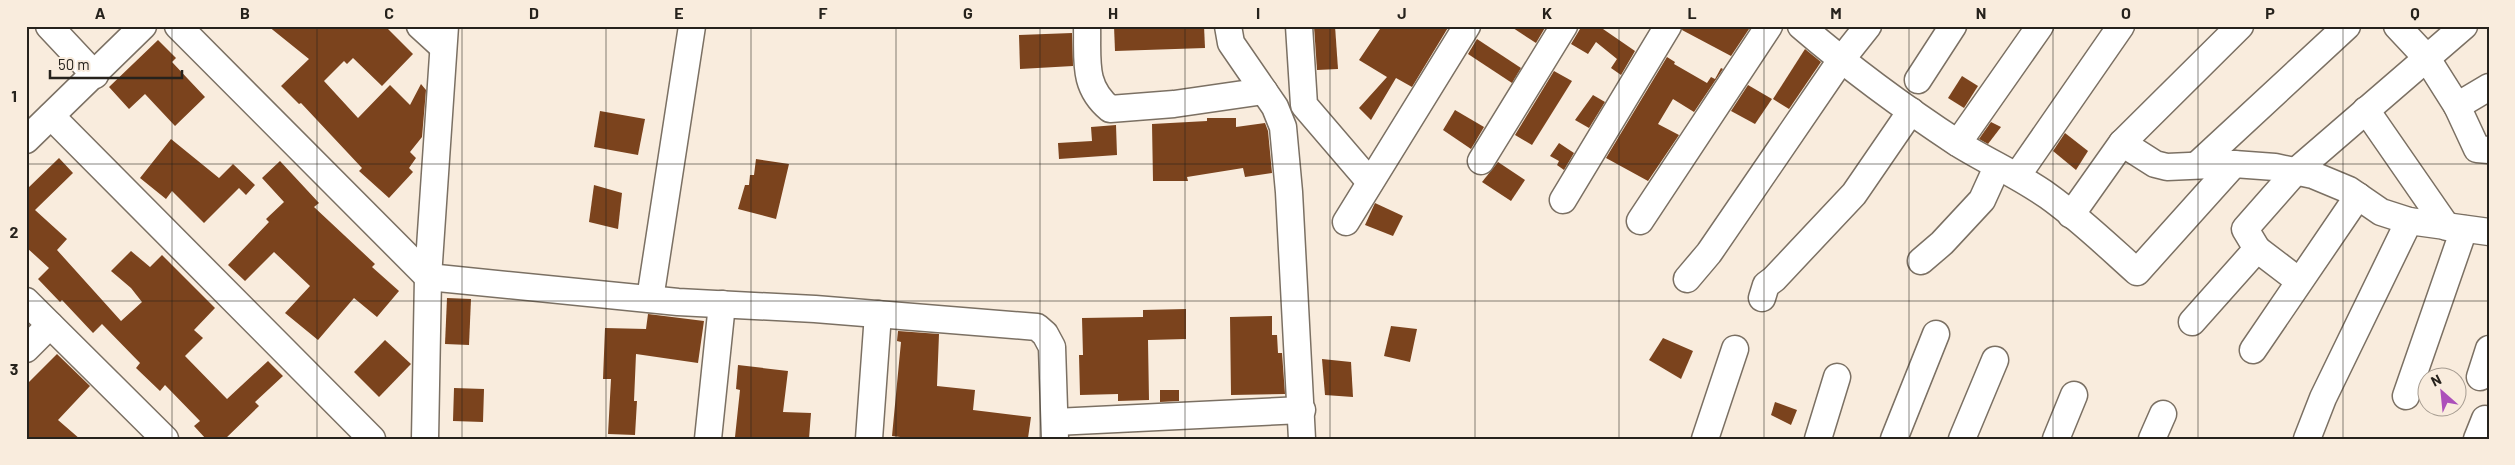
<svg xmlns="http://www.w3.org/2000/svg" width="2515" height="465" font-family="Barlow,sans-serif">
  <rect width="100%" height="100%" fill="#f9ecdd"/>
  <g fill="#7b431d">
    <polygon points="268,26 385,26 413,54 382,86 353,58 347,64 344,61 324,81 358,118 390,85 410,105 421,84 426,90 422,137 410,152 416,158 409,168 413,172 389,198 359,171 362,168 301,103 299,104 281,86 309,59"/>
    <polygon points="1114,26 1204,26 1205,48 1115,51"/>
    <polygon points="1314,26 1335,26 1338,69 1317,70"/>
    <polygon points="1382,26 1449,26 1412,87 1396,78 1371,120 1359,108 1387,77 1359,60"/>
    <polygon points="1510,26 1546,26 1536,43"/>
    <polygon points="1579,26 1605,26 1603,29 1635,51 1621,75 1611,68 1617,59 1596,42 1588,54 1571,44 1580,29"/>
    <polygon points="1683,26 1751,26 1731,56 1682,30"/>
    <polygon points="1072,33 1073,66 1020,69 1019,35"/>
    <polygon points="1477,39 1521,68 1512,83 1468,54"/>
    <polygon points="158,40 176,58 172,62 205,97 175,126 145,94 129,109 109,87"/>
    <polygon points="1805,49 1821,62 1789,109 1773,99"/>
    <polygon points="1667,57 1675,62 1674,64 1707,83 1711,77 1715,79 1721,68 1723,69 1694,112 1673,99 1658,124 1679,135 1648,181 1606,158"/>
    <polygon points="1554,71 1572,81 1532,145 1515,135"/>
    <polygon points="1962,76 1978,86 1964,108 1948,98"/>
    <polygon points="1748,85 1772,99 1755,124 1731,111"/>
    <polygon points="1593,95 1605,102 1589,128 1575,120"/>
    <polygon points="1455,110 1484,127 1471,149 1443,130"/>
    <polygon points="600,111 645,119 638,155 594,147"/>
    <polygon points="1207,118 1236,118 1236,127 1265,123 1268,131 1272,173 1245,177 1243,168 1187,177 1188,181 1153,181 1152,124 1207,121"/>
    <polygon points="1991,122 2001,127 1988,144 1979,139"/>
    <polygon points="1116,125 1117,155 1059,159 1058,143 1092,141 1091,127"/>
    <polygon points="2065,133 2088,151 2076,170 2053,151"/>
    <polygon points="171,139 219,178 233,164 255,185 246,195 239,188 204,223 172,191 166,199 140,178"/>
    <polygon points="1559,143 1574,153 1564,170 1557,165 1559,161 1550,156"/>
    <polygon points="59,158 73,173 35,210 67,239 57,250 121,321 142,302 131,288 111,271 131,251 150,267 162,255 215,308 194,330 203,338 185,356 227,399 268,361 283,376 255,402 259,406 225,439 206,439 194,426 200,421 165,385 160,391 136,368 140,363 102,324 93,333 62,300 60,302 38,279 49,268 26,247 26,190"/>
    <polygon points="756,159 789,164 776,219 738,209 745,185 749,185 750,175 754,175"/>
    <polygon points="280,161 319,203 314,207 375,264 372,267 399,291 377,317 354,298 318,340 285,313 310,286 274,252 245,281 228,265 269,222 266,219 284,202 262,178"/>
    <polygon points="1498,162 1525,180 1511,201 1482,182"/>
    <polygon points="594,185 622,193 618,229 589,222"/>
    <polygon points="1375,203 1403,216 1393,236 1365,225"/>
    <polygon points="447,298 471,299 469,345 445,344"/>
    <polygon points="1186,309 1186,339 1148,340 1149,400 1118,401 1118,394 1080,395 1079,355 1083,355 1082,318 1143,317 1143,310"/>
    <polygon points="648,314 704,321 698,363 636,354 634,401 637,401 635,435 608,434 611,379 603,379 605,328 646,329"/>
    <polygon points="1272,316 1272,335 1277,335 1278,353 1282,353 1285,394 1231,395 1230,317"/>
    <polygon points="1391,326 1417,329 1410,362 1384,356"/>
    <polygon points="898,331 939,334 937,386 975,390 973,410 1031,417 1028,438 917,439 892,436 901,342 897,341"/>
    <polygon points="1663,338 1693,351 1681,379 1649,360"/>
    <polygon points="385,340 411,364 379,397 354,372"/>
    <polygon points="57,354 90,386 58,420 80,439 26,439 26,385"/>
    <polygon points="1322,359 1351,362 1353,397 1325,395"/>
    <polygon points="738,365 788,371 783,412 811,413 809,439 735,437 740,390 736,389"/>
    <polygon points="454,388 484,389 483,422 453,421"/>
    <polygon points="1160,390 1179,390 1179,401 1160,402"/>
    <polygon points="1775,402 1797,410 1791,425 1771,415"/>
  </g>
  <g fill="none" stroke-linecap="round" stroke-linejoin="round">
    <defs>
      <g id="minor">
        <polyline points="49,26 95,75"/>
        <polyline points="178,26 428,277 678,302 815,309 1037,327 1045,334 1052,347 1055,439"/>
        <polyline points="420,26 443,47"/>
        <path d="M1087 26C1088 60 1082 86 1110 109L1174 104 1264 91"/>
        <polyline points="1228,26 1231,43 1275,107 1283,127 1289,192 1302,439"/>
        <polyline points="1299,26 1304,105 1370,182"/>
        <path d="M1801 26C1851 69 1904 108 1959 144 1988 162 2020 176 2048 196 2079 218 2108 246 2137 272L2234 164"/>
        <polyline points="2397,26 2426,57 2457,106 2477,149 2489,150"/>
        <polyline points="1918,80 1953,26"/>
        <polyline points="2457,106 2489,87"/>
        <polyline points="2366,110 2447,227"/>
        <polyline points="51,116 372,439"/>
        <polyline points="26,140 143,26"/>
        <polyline points="1958,143 2040,26"/>
        <polyline points="2122,143 2155,164 2167,167 2234,164 2275,167 2313,175 2349,190 2381,212 2409,221 2489,232"/>
        <polyline points="1481,161 1564,26"/>
        <polyline points="2197,165 2347,26"/>
        <polyline points="2017,176 2121,26"/>
        <polyline points="1563,200 1668,26"/>
        <polyline points="2071,215 2122,143 2240,26"/>
        <polyline points="1640,221 1769,26"/>
        <polyline points="1346,222 1467,26"/>
        <polyline points="2257,249 2245,229 2296,171 2464,26"/>
        <polyline points="1921,261 1942,243 1982,200 1997,167"/>
        <polyline points="1687,279 1709,253 1841,60 1868,26"/>
        <polyline points="1762,298 1766,285 1774,279 1854,194 1911,111"/>
        <polyline points="650,299 692,26"/>
        <polyline points="26,301 165,439"/>
        <polyline points="2192,322 2257,249 2299,281"/>
        <polyline points="26,349 50,325"/>
        <polyline points="2253,350 2358,196"/>
        <polyline points="2480,377 2489,349"/>
        <polyline points="2406,396 2464,229"/>
        <polyline points="1055,422 1302,410"/>
        <polyline points="425,439 428,277 445,26"/>
        <polyline points="708,439 722,304"/>
        <polyline points="869,439 878,314"/>
        <polyline points="1705,439 1735,349"/>
        <polyline points="1818,439 1837,377"/>
        <polyline points="1894,439 1936,334"/>
        <polyline points="1962,439 1995,360"/>
        <polyline points="2056,439 2074,395"/>
        <polyline points="2152,439 2163,414"/>
        <polyline points="2307,439 2323,398 2409,221"/>
        <polyline points="2477,439 2485,419"/>
      </g>
    </defs>
    <use href="#minor" stroke="#7b7063" stroke-width="29"/>
    <use href="#minor" stroke="#fff" stroke-width="26"/>
  </g>
  <path fill="none" stroke="#26221c" stroke-width="1" stroke-opacity="0.55" d="M172 26V439M317 26V439M462 26V439M606 26V439M751 26V439M896 26V439M1040 26V439M1185 26V439M1330 26V439M1475 26V439M1619 26V439M1764 26V439M1909 26V439M2053 26V439M2198 26V439M2343 26V439M26 164H2489M26 301H2489"/>
  <rect width="2515" height="465" fill="none" stroke="#f9ecdd" stroke-width="55"/>
  <g transform="translate(2442 392) rotate(333)"><circle r="24" fill="#f9ecdd" stroke="#a59b90"/>
  <path d="M0-4L9 19L0 12L-9 19Z" fill="#ac50ba"/>
  <text y="-8" font-size="14" font-weight="bold" text-anchor="middle" fill="#26221c">N</text>
  </g>
  <path d="M50 70v8h132v-8" fill="none" stroke="#26221c" stroke-width="2.5"/>
  <text x="58" y="70" font-size="15" fill="#26221c" stroke="#f9ecdd" stroke-width="4" paint-order="stroke">50 m</text>
  <rect x="28" y="28" width="2460" height="410" fill="none" stroke="#26221c" stroke-width="2"/>
  <g font-size="16" text-anchor="middle" font-weight="bold" fill="#26221c">
    <text x="100" y="19">A</text>
    <text x="245" y="19">B</text>
    <text x="389" y="19">C</text>
    <text x="534" y="19">D</text>
    <text x="679" y="19">E</text>
    <text x="823" y="19">F</text>
    <text x="968" y="19">G</text>
    <text x="1113" y="19">H</text>
    <text x="1258" y="19">I</text>
    <text x="1402" y="19">J</text>
    <text x="1547" y="19">K</text>
    <text x="1692" y="19">L</text>
    <text x="1836" y="19">M</text>
    <text x="1981" y="19">N</text>
    <text x="2126" y="19">O</text>
    <text x="2270" y="19">P</text>
    <text x="2415" y="19">Q</text>
    <text x="14" y="102">1</text>
    <text x="14" y="238">2</text>
    <text x="14" y="375">3</text>
  </g>
</svg>
